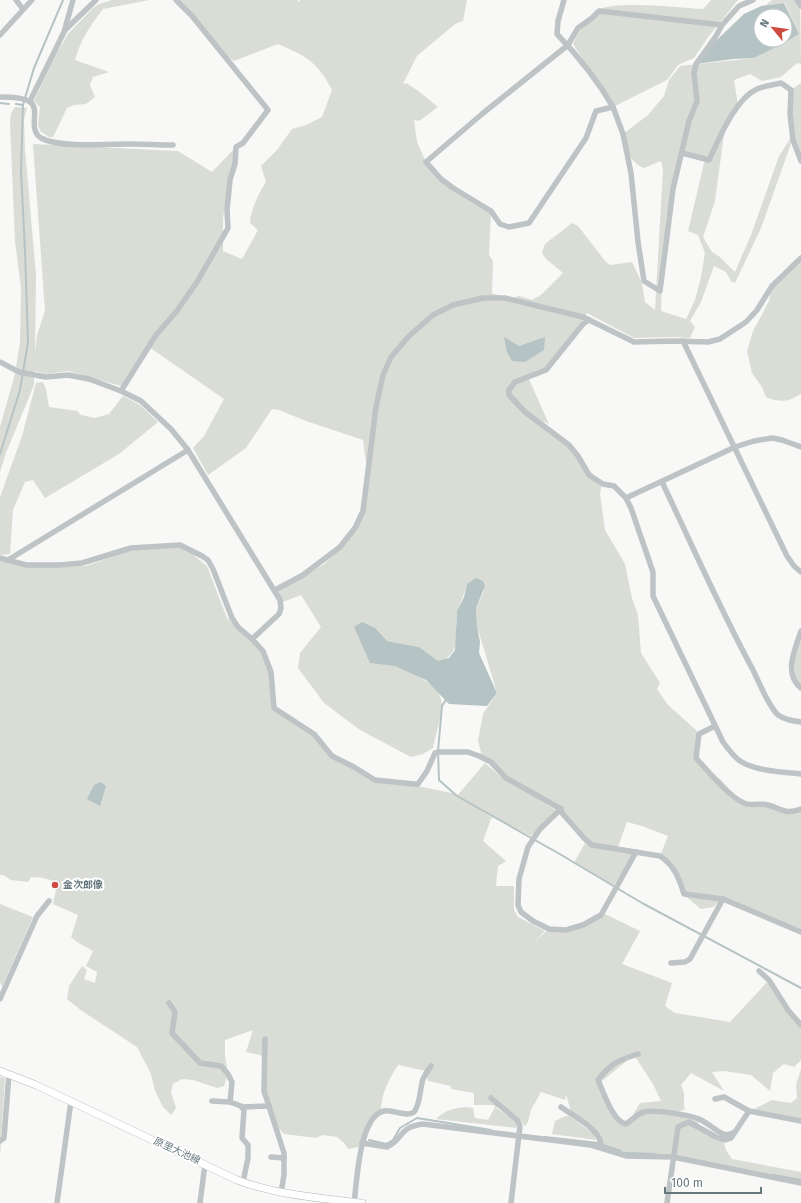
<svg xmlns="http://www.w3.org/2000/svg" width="801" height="1203" font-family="'Fira Sans','Noto Sans JP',sans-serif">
  <rect width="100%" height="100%" fill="#f8f8f6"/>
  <g fill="#d9ddd6" fill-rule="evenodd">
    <path d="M112 0H149L103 9C90 26 81 39 75 60L109 72 93 77 90 85 95 97 86 104 74 105 67 108 53 137H49L40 131 38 124 40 107 34 101 54 58 68 34 93 8 99 4Z"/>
    <path d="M177 0H297L299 2 300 0H467L463 21 455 24 417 56 403 84 406 83 417 90 438 107 419 121 414 120 417 142 426 162 453 188 491 211 489 255 493 261 492 293 509 299 519 296 533 300 535 298 541 295 563 273 546 259 542 253 545 244 572 223 578 226 606 262 610 265 632 262 642 283 645 302 655 310 663 170 661 161 644 168C628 161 627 149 623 134L648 115 664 96 669 80 680 66 754 58 799 34 785 3 766 5 772 0H800L801 64 797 63 781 77 762 81 750 74 734 80 738 105 724 134 715 201 703 237 712 252 720 257 735 272 751 235 779 156 792 136 791 90 801 83V160L792 141 761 228 735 283 731 281 726 272 714 266 701 302 690 321 695 327 690 338 673 337 634 338 587 313 569 342 546 370 528 377 549 424 532 417 572 448 582 463 602 483 600 494 605 530 625 564 632 598 638 615 641 653 660 683 657 689 668 705 696 730 698 733 696 758 722 781 742 803 764 804 781 812 801 810V929L723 899 713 907 701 909 684 895 680 880 660 856 668 836 642 826 627 822 618 847 635 855 613 886 574 863 585 843 561 809 506 778 482 756 478 741 483 714 497 693 477 626 476 608 484 591 467 584C465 593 460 602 458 610 451 633 466 648 440 663L419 647 387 641 383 661C402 669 442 681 442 705 442 715 435 737 433 748L423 754 411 757 360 730 324 703 298 668 300 653 321 627 301 595 280 603 275 590 323 565 337 551 362 514 368 478 363 440 306 421 279 410 272 409 246 448 208 475 193 448 204 436 224 399 149 347 121 386 68 371 47 374 34 371V385L6 453 0 472V427L15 374 20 342 21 288 15 241 10 123 11 113 15 107 27 108 24 120 25 149 36 275 35 353 37 335 45 311 33 144 178 151 212 172 236 147 223 218V251L242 259 258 230 250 223C250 212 259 192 266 182L261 166 277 150 292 129 306 125 322 117 332 90C317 61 307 57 278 44L234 61 222 53ZM680 153 705 159 688 231 698 235 705 253 701 277 695 300 686 319 661 311 662 278 665 257 666 219Z"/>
    <path d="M711 0H738L709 36 694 58 678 65 668 79 663 82 613 107 573 44C579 31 587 19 599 10 614 0 682 8 703 9Z"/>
    <path d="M801 256V394C787 402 781 403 766 397L762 387 752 373 747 351 753 331 769 301 772 286Z"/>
    <polygon points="43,382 46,389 49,407 77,411 81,415 95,418 109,414 123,396 140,405 158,422 119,454 45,498 33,480 25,482 13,510 10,554 0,555 0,497 22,436 36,383"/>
    <path d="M180 547 192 554 207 566 227 618 242 631 263 651 271 672 274 708 314 734 336 758 375 780 417 786 452 793 457 796 485 763 501 777 558 811 531 836 477 808 493 818 491 819 483 841 506 861 498 866 496 886H514V910L518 917 545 931 532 944 549 929 566 930 605 914 640 931 622 964 672 983 665 1006 675 1013 730 1022 769 980 801 1029V1060L794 1067 784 1064 773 1073 770 1091 751 1075 724 1071 712 1072 724 1091 691 1073 681 1085C687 1097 682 1100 685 1110L680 1111H666L700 1121 698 1124 723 1140 726 1150 732 1159 801 1172V1182L669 1157 627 1156 602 1146 600 1138 569 1113 570 1108 566 1095 565 1100 541 1092 531 1110 528 1122 525 1126 518 1118 492 1105H474V1093L451 1089V1086L428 1081 426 1071 399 1065V1064C389 1078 381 1094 381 1112L372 1117 359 1147 348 1149 344 1143 337 1137 323 1135 316 1138 284 1134 274 1123 264 1091 263 1059 260 1055 246 1052 253 1030 225 1040V1056L228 1074 224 1086 217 1088 193 1080 182 1079 173 1084 171 1092 176 1108 171 1115 163 1107 155 1091 151 1074 137 1047 82 1011 67 999 69 986 82 966 87 970 84 979 95 983 97 972 86 966 93 951 77 942 71 937 78 915 53 904 57 885C50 877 41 878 31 877L28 882 11 880 3 875H0V560L22 567 86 566 131 550ZM634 1055 653 1084 661 1101 640 1103 627 1125 622 1123 597 1085Z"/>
    <polygon points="801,641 801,686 796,682 793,654 797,642"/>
    <polygon points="0,904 33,917 2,987 0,982"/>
    <polygon points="801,1069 801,1120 754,1109 772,1100 791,1103 797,1098 796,1085"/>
    <polygon points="0,1077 5,1078 0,1157"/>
    <path d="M466 1107 473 1108 475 1118 488 1120 495 1107 515 1121 517 1128 436 1119C445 1110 455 1108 466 1107Z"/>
    <polygon points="565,1116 569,1116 594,1134 596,1140 552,1134 555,1121"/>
  </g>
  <g fill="#b6c3c4" fill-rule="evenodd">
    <path d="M784 3 799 34 784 43 754 58 733 59 696 64 701 55 744 14 761 6ZM761 16H785V40H761Z"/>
    <polygon points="504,337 519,346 545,337 544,350 525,362 512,361 507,352"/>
    <polygon points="476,578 483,581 485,586 476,608 477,626 480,642 479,653 497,693 487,706 449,704 426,680 395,666 370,663 354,627 362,622 375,628 387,641 419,647 438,661 449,658 455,650 457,611 464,597 467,584"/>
    <polygon points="101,782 106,786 100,806 87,799 94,785"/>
  </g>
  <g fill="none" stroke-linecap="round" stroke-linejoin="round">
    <g stroke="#b6c3c4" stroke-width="2">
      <polyline points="0,103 9,104"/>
      <polyline points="16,104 23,105"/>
      <polyline points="0,454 20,390 28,342 25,251 21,171 23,105 34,68 63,0"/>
      <polyline points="447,698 442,706 438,751 439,780 457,796 558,853 642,903 801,988"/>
      <polyline points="545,1137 598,1143"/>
      <polyline points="369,1140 386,1144 393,1140 400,1128 417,1118 491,1130"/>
      <polyline points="603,1145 621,1151"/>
      <polyline points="625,1153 654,1154"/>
      <polyline points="773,1175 801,1180"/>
    </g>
    <defs>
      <path id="secondary" d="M0 1071 36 1085 237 1180C277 1195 320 1198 362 1203"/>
    </defs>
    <use href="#secondary" stroke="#b0b7ba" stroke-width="8"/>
    <g stroke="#bec3c5" stroke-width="5.5">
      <polyline points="16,0 23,9"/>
      <path d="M564 0 558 21 557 34C578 56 598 81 613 107"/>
      <polyline points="797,0 801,6"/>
      <polyline points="722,25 716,36 696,64 694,73 697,101 689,121 673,189 660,291 644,281 638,242 631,173 623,134 613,107 596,111 586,138 529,223 509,227 500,224 491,211 453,188 441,179 426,162 482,114 568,45 578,28 592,18 599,11 722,25 739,6 753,0"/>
      <polyline points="65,30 96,0"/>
      <polyline points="0,35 32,0"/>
      <path d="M0 97C8 97 24 97 30 102 41 109 27 129 41 138 59 148 107 144 129 144 144 144 158 145 173 145"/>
      <polyline points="30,101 64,32 73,0"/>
      <path d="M682 153 709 160C719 139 735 99 757 89 764 86 773 85 781 83L791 90 790 114 793 140 801 161"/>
      <path d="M589 320 583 324 546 370 515 382 509 390V395L525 412 569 445 578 456 589 475 603 484 614 486 626 498 631 508 653 572V596L723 742C728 749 733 756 740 761 755 771 783 772 801 774"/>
      <polyline points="683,341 787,556 794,566 801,572"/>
      <polyline points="0,362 19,372 46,377 68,375 89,379 121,391 141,401 171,429 188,450 280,600 281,608 279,614 252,639"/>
      <polyline points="121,391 156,335 176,312 197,282 228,228 227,210 230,180 235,164 236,147 243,143 268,110 192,16 176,0"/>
      <path d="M662 482C692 545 720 609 753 670 760 684 767 704 778 715 785 720 793 721 801 722"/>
      <polyline points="626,498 735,447 754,441 772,438 782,440 801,447"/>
      <path d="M0 558 26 565H60L82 563 131 548 180 545 202 556 208 560 213 569 232 618 238 627 252 639 263 651 271 672 274 708 314 734 332 756 354 767 375 780 414 784H418L427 771 435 753 440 752H468L479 756 491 762 506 778 561 809 562 813 584 838 592 845 660 856C674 865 679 878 684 894L723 899 801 932"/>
      <polyline points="8,560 188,450"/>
      <polyline points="275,590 303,575 340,547 355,528 363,511 376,407 383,375 391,357 409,336 433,315 453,305 483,298 505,298 583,317 634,342 673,341 708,342 720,339 746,322 757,310 772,286 801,258"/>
      <path d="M801 631C795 649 783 674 801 688"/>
      <path d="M715 726 699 734 696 758C708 771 728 796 744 803 749 806 761 803 768 805 783 809 784 815 801 809"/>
      <polyline points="561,809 540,829 528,847 519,879 518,905 521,912 533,921 549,929 566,930 583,925 601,915 636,852"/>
      <polyline points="671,963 685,962 690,959 723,899"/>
      <polyline points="759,971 769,980 788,1010 801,1025"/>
      <polyline points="0,999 37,916 49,901"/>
      <polyline points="169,1003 175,1012 172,1033 200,1063 221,1066 228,1074 232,1082 230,1102 241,1106 244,1110 242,1138 248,1145 248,1158 243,1182"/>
      <polyline points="265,1039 264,1091 284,1153 284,1175 281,1193"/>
      <path d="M638 1054C619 1060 611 1063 598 1080 603 1091 613 1122 626 1124 632 1120 637 1114 644 1112 653 1109 690 1115 699 1119 708 1123 716 1131 723 1134 727 1136 731 1134 735 1132"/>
      <polyline points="491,1098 517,1120 520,1126 511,1203"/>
      <polyline points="715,1099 724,1097 749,1111 801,1121"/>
      <polyline points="212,1101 230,1102"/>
      <polyline points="242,1107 269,1106"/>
      <path d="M561 1107C572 1115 593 1126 599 1138 601 1141 601 1144 600 1147"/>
      <polyline points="0,1141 4,1138 9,1074"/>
      <path d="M362 1143 387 1147C404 1139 398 1127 423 1124L591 1145 627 1156 673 1157 801 1183"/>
      <polyline points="271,1157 284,1158"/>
      <polyline points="57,1203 71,1101"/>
      <polyline points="200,1203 205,1164"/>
      <path d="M354 1203C357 1182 359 1116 384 1111 393 1109 407 1118 414 1112 420 1106 420 1088 423 1079 425 1075 428 1070 431 1066"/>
      <polyline points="667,1203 678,1127 689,1122 716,1137 725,1140 731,1138 749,1111"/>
    </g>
    <use href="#secondary" stroke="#fff" stroke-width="7"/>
  </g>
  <circle fill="#cd4b41" stroke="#fff" stroke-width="1.5" cx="55" cy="885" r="4"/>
  <g text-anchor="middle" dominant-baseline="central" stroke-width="4" stroke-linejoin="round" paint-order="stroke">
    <g font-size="10" font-weight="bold" fill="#66777d" stroke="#fff" text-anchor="start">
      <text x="63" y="885">金次郎像</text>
    </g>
    <g font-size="10" fill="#66777d" stroke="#fff">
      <text transform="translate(177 1151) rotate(25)">原里大池線</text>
    </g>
  </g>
  <g transform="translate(773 28) rotate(299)"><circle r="19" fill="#ffffff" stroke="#c2c9cb"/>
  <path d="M0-3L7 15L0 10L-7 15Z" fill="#cd4b41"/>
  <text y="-6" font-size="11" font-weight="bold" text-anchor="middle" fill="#66777d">N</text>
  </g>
  <path d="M665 1187v6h96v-6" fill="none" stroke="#66777d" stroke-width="2"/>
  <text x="671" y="1187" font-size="12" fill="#66777d" stroke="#ffffff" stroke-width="3" paint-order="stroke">100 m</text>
</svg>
